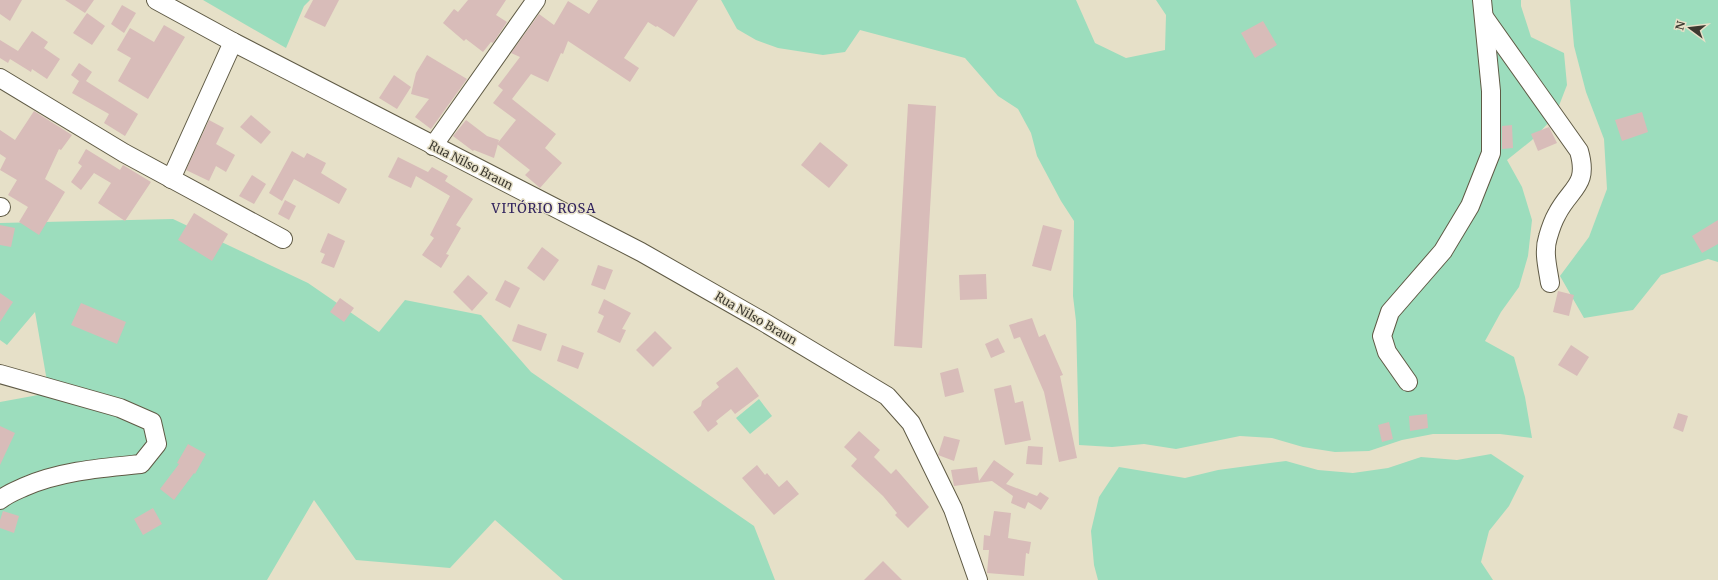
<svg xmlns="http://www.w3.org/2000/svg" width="1718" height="580" font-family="Merriweather,serif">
  <rect width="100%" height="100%" fill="#e6e0c8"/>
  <g fill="#9cddbd">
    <polygon points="203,0 310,0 304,6 286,48"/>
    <polygon points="721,0 1076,0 1095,43 1126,58 1165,50 1166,15 1156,0 1521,0 1521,6 1531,37 1564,53 1567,85 1555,116 1532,140 1507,160 1522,187 1532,220 1528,256 1519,287 1501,312 1485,341 1514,357 1525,397 1532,438 1500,434 1433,434 1402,440 1369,451 1335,452 1303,447 1272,438 1240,436 1176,449 1144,444 1112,447 1079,445 1076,321 1073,296 1074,221 1061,201 1037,156 1031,133 1018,109 998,96 965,58 860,30 845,52 823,55 778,48 756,40 737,29"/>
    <polygon points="1570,0 1718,0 1718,262 1708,259 1661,275 1633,310 1584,318 1560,276 1589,237 1607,189 1604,139 1586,92 1574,46"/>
    <polygon points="173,219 308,283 379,332 405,300 481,315 531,372 754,526 775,580 563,580 495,520 450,568 356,560 314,500 267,580 0,580 0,402 49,393 35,312 7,345 0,340 0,223"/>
    <polygon points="759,399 772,416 750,434 736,418"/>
    <polygon points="1491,454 1524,476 1509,506 1489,531 1481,562 1493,580 1098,580 1094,565 1091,531 1099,497 1119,467 1185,478 1218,470 1286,461 1318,470 1353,473 1388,468 1421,457 1457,460"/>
  </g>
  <g fill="#d8bcb9">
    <polygon points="0,0 22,0 10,21 0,14"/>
    <polygon points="65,0 94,0 85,13"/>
    <polygon points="313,0 339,0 325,27 304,17"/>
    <polygon points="468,0 506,0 496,15 507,22 493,43 491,42 483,52 466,39 464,41 443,23 454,9 458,12"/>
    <polygon points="598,0 698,0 674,37 657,26 656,27 648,22 624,58 639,68 630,82 568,41 563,54 561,53 548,82 531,74 512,99 556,134 545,148 562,163 540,188 525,175 530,170 497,144 516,120 493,103 503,90 498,86 520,57 511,53 539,14 554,25 568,1 589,14"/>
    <polygon points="122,5 136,13 124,33 111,24"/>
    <polygon points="87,13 105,26 92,45 73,33"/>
    <polygon points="1263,21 1277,45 1255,58 1241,33"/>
    <polygon points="164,25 185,37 148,99 118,81 131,58 117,50 130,28 154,42"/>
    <polygon points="32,31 48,42 44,48 60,59 47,79 32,69 31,72 10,59 8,63 0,58 0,40 18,51"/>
    <polygon points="427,55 467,79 431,129 415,117 429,99 411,94 416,73"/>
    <polygon points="79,63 92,72 86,81 138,114 125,136 104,123 109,114 72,93 79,81 71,75"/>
    <polygon points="394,75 411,87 397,109 379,98"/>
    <polygon points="908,104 936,106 922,348 894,346"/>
    <polygon points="34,111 72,135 61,150 59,149 45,179 65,192 39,235 19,222 28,207 8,195 17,180 0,170 6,158 0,154 0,130 15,140"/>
    <polygon points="1642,112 1648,132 1622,141 1615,120"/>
    <polygon points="251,115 271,132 261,144 240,127"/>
    <polygon points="209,120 224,128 216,144 235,155 226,172 216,166 209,181 186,170"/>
    <polygon points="466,120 487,136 499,140 494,158 474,150 473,151 453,136"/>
    <polygon points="1512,125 1513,148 1502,149 1502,126"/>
    <polygon points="1549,127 1557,143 1538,151 1531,134"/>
    <polygon points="820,142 848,165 829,188 801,165"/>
    <polygon points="86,149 120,170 123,165 151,182 125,221 98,203 111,183 94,173 81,190 71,182 82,166 78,163"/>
    <polygon points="292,151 304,158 307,153 326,163 321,173 347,189 339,204 294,179 282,201 269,193"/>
    <polygon points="398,157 428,172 432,167 448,176 445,181 473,199 456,225 461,228 446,254 449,255 441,268 422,255 434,238 430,235 450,196 416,176 411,188 388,177"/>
    <polygon points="252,175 266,184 254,204 239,196"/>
    <polygon points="285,200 296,206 289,220 278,214"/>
    <polygon points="194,213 228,234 212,261 178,240"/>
    <polygon points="1718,220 1718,244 1702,253 1692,236"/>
    <polygon points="0,225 15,228 11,247 0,245"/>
    <polygon points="1043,225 1062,230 1051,271 1032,266"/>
    <polygon points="328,233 345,241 334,268 321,263 325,254 320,252"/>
    <polygon points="542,247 559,260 544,281 527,268"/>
    <polygon points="598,265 613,270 605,290 591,285"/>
    <polygon points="986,274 987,299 960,300 959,275"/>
    <polygon points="468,275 488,293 472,311 453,292"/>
    <polygon points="505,280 520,288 510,308 495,300"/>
    <polygon points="1558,291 1574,295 1569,316 1553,312"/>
    <polygon points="0,293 13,302 0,322"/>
    <polygon points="340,298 354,308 344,322 330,312"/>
    <polygon points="604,299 631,313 622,329 626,330 620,343 597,332 604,316 598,313"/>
    <polygon points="81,303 126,322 117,344 71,325"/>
    <polygon points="1032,318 1039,337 1045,334 1063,375 1060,376 1077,458 1059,462 1044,392 1020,337 1014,339 1009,325"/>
    <polygon points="518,324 547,334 541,351 512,341"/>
    <polygon points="655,331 672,348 653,367 636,350"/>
    <polygon points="998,338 1005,352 991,358 985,344"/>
    <polygon points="562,345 584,353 578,369 557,361"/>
    <polygon points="1571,345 1589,357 1577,376 1558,365"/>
    <polygon points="737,367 759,396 735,414 731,409 716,421 718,424 708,432 693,412 701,406 702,401 719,387 716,383"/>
    <polygon points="958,368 964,392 945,397 940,373"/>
    <polygon points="1011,385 1015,403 1023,401 1031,440 1005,445 994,389"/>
    <polygon points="1678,413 1688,416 1683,432 1673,428"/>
    <polygon points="1427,414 1428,428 1410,431 1409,416"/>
    <polygon points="1389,422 1393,439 1382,442 1378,425"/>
    <polygon points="0,426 15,433 0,465"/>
    <polygon points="859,431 880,450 874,457 891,474 896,469 929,507 908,528 895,515 897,513 883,496 851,466 857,459 844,447"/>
    <polygon points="944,436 960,440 954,461 938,455"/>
    <polygon points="188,444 206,454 195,474 194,473 174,500 160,489 179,464 177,463"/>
    <polygon points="1028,446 1043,447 1042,465 1026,464"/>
    <polygon points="994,460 1014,474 1006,484 1037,496 1040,492 1049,498 1041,510 1028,502 1025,509 1011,503 1013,496 992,481 954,486 951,470 977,467 979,481"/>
    <polygon points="757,465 765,475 767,473 779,487 787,480 799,494 774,515 742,478"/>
    <polygon points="153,508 162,524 143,535 134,519"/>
    <polygon points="3,511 19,516 14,533 0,528 0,520"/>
    <polygon points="994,511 1011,513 1008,538 1031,542 1029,554 1026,553 1024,576 987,573 989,550 983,550 984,535 990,536"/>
    <polygon points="883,561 902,580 864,580"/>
  </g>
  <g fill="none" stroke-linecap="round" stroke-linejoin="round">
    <defs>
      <g id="minor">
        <polyline points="156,0 233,42 641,252 762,321 887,396 911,423 953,509 978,580"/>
        <path d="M1484 17 1579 151C1589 186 1571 187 1557 214 1553 221 1550 230 1548 237 1543 252 1548 269 1550 283"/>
        <polyline points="0,78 124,153 283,239"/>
        <polyline points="433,146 536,0"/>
        <polyline points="171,179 233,42"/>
        <polyline points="0,207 1,207"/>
        <path d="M0 374 120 408 152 422 157 444 141 464C101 468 61 471 24 487 15 491 7 494 0 500"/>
        <polyline points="1408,382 1387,352 1382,336 1390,312 1443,251 1470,206 1491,153 1491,91 1482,0"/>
      </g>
    </defs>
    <use href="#minor" stroke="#5f5a45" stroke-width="20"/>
    <use href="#minor" stroke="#fff" stroke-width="18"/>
  </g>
  <g text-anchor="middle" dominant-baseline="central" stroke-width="3" stroke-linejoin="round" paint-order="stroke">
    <g font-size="12" fill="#3d3a31" stroke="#e6e0c8">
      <text transform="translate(471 165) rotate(27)">Rua Nilso Braun</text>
      <text transform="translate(756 318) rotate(30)">Rua Nilso Braun</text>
    </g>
    <g font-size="13" letter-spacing="1" fill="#30225d" stroke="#e6e0c8">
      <text x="544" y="208">VITÓRIO ROSA</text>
    </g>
  </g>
  <g transform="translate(1690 28) rotate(285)" stroke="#e6e0c8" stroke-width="3" paint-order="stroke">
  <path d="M0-3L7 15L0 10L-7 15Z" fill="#3d3a31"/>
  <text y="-6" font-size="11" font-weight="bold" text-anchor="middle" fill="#3d3a31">N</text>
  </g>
</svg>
